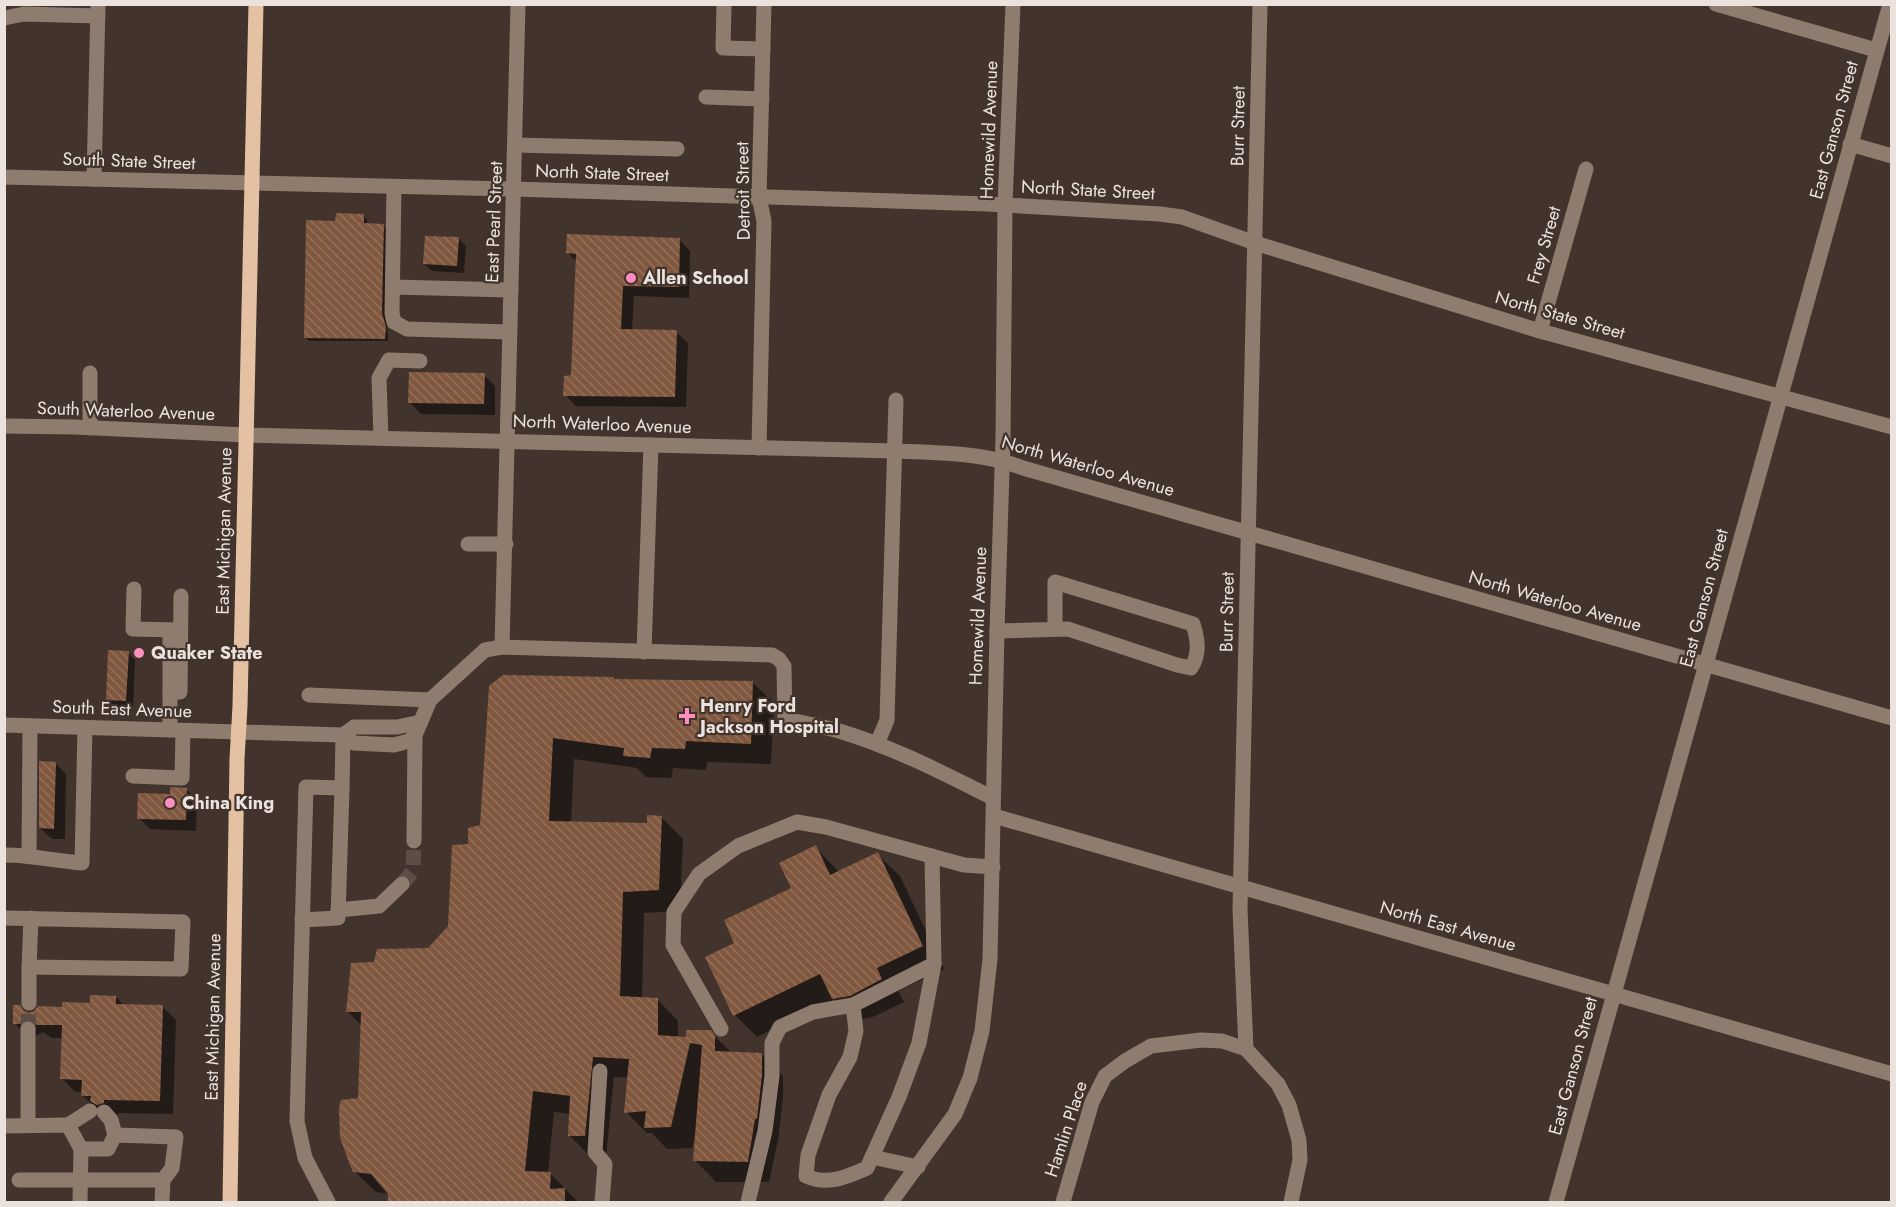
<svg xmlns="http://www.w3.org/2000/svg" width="1896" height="1207" font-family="Jost,sans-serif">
  <defs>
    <pattern id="building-back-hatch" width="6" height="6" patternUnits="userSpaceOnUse" patternTransform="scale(1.5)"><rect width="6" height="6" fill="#81583f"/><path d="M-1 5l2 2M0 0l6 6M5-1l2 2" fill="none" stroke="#93705a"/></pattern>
  </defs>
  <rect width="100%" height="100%" fill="#42342c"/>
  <g fill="#0007">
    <polygon points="363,215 367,219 367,225 383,226 386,229 385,317 388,331 388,341 309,341 306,338 336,222"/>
    <polygon points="459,239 466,246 464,273 432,271 424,264"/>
    <polygon points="679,239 690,251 689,298 634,296 632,331 676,332 688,343 686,407 576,406 565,395 573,377 577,262 568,253"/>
    <polygon points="484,375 495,386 495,415 421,414 410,403"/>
    <polygon points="128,653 135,660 133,708 115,707 108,700"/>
    <polygon points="614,678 616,680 752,682 774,703 771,764 707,762 706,770 673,768 671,778 646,777 637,768 574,759 571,823 649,824 661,817 683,839 680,911 644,913 642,999 657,999 678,1021 678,1038 687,1039 710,1032 732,1053 762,1055 783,1076 783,1098 778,1140 769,1182 716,1182 695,1160 697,1137 695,1137 692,1148 667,1149 652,1133 647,1133 626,1112 629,1078 614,1077 606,1157 591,1157 570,1136 571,1114 554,1112 548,1173 550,1173 578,1202 389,1202 389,1194 376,1192 354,1171 360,1100 362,1026 347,1011 376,963 428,949 450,926 470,846 482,827 491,686"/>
    <polygon points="55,763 66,774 65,839 52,839 40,828"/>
    <polygon points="186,789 197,800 196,831 150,829 139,818 171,795"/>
    <polygon points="815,847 839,872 877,854 900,876 944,969 898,991 904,1002 873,1017 856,1020 835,999 757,1037 735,1015 736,944 793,888"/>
    <polygon points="116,997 124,1005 162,1006 176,1020 173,1114 118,1113 117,1116 112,1118 100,1109 97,1109 83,1096 83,1092 75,1092 62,1078 63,1038 52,1038 43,1032 34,1037 28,1037 14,1023 26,1013 30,1014 91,1005"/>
  </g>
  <g fill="url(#building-back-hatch)">
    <polygon points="336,213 364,214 364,223 384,224 382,313 386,327 385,339 304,338 306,220 335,221"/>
    <polygon points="567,234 680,238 679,287 623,286 621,329 677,330 675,397 563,396 564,376 571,375 576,254 566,253"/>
    <polygon points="425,236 459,237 457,266 423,264"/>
    <polygon points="409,372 485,373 484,404 408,403"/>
    <polygon points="108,650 129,651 126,701 106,700"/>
    <polygon points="503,675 614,677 614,679 753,681 751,744 686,741 685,749 652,748 650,758 623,756 624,748 553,738 549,821 647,823 647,815 662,816 659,890 623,892 620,996 658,998 658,1035 686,1037 686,1030 711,1030 715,1036 715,1051 762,1053 762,1075 757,1119 755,1119 748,1162 693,1161 702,1045 690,1043 671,1127 644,1128 646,1111 624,1113 629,1059 593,1057 585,1136 568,1136 570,1096 533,1091 525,1171 551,1172 550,1189 565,1188 565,1203 388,1203 388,1194 371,1174 353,1172 350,1165 340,1138 339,1108 341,1100 358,1098 361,1012 346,1012 351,963 374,962 377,949 428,948 448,926 452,845 468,844 468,828 480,825 489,686"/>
    <polygon points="39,761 56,762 54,829 39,828"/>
    <polygon points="170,787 187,788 186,820 137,819 138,793 170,794"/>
    <polygon points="816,845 830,875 878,852 923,946 877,968 882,979 850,996 832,999 820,974 733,1016 705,957 734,943 724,920 791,888 779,863"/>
    <polygon points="90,995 116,996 116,1004 163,1005 160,1101 104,1100 104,1103 97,1105 90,1101 91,1096 81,1096 82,1080 60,1079 62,1025 37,1025 29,1019 20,1024 13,1024 13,1005 20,1005 24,1011 30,1013 34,1011 38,1006 62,1007 62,1002 90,1003"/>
  </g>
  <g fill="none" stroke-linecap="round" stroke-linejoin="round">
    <g stroke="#5b4e47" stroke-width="15" stroke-dasharray="15 8" stroke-linecap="butt">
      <polyline points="402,884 413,871 414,841"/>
      <polyline points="28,1029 29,1003"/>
    </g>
    <g stroke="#8e7d6f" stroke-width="15">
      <polyline points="724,4 723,48 763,49"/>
      <polyline points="1260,4 1240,909 1246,1049 1278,1084 1289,1105 1299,1140 1300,1160 1291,1202"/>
      <polyline points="1716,4 1876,50"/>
      <polyline points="4,18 24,14 98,16"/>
      <polyline points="706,97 762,99"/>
      <polyline points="1850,144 1892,156"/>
      <polyline points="515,145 677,149"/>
      <polyline points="4,177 514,189 988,204 1160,214 1182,217 1255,243 1540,331 1892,427"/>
      <polyline points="94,179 98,4"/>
      <polyline points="394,187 392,313 394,322 407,329 510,332"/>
      <polyline points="393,287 511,290"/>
      <polyline points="1540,331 1586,169"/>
      <path d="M4 426 75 427 246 435 895 451C938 453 982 452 1023 468L1892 718"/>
      <polyline points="90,428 90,373"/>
      <polyline points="381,438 379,378 389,360 420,361"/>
      <polyline points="759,448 764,221 759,197 764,4"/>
      <polyline points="468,544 506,544"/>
      <polyline points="134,589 133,629 178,630"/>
      <path d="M997 631 1068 629 1177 665 1191 668C1200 654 1198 640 1193 624L1055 582V629"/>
      <polyline points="502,647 518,4"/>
      <polyline points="644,652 651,445"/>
      <polyline points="170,692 180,692 181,596"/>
      <polyline points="309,695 430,700"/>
      <path d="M4 725 343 735 354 743 394 745 409 741 415 735 430 700 485 650 502 647 772 655 779 659 784 666 785 719C803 723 822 726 839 731 893 747 943 773 993 798"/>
      <polyline points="170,730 170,630"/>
      <polyline points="343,735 354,727 397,727 421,722"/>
      <polyline points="877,744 887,720 896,400"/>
      <polyline points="133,776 182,778 183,731"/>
      <polyline points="994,816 1892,1074"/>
      <polyline points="414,841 415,735"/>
      <path d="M4 855C31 855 56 861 82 863L85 728"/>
      <polyline points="29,855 30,726"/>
      <polyline points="338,910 379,906 402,884"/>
      <polyline points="4,918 183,922 181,969 29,967 31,918"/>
      <polyline points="302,920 338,918 342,788"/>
      <polyline points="29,1003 29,967"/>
      <path d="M853 1005 856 1031 850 1057 829 1095 808 1155 806 1176C828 1186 846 1177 867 1168L899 1097 919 1043 934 964 932 856"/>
      <polyline points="28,1029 28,1125"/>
      <polyline points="721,1029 673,945 674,912 699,874 738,846 797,822 826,827 964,865 993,867"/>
      <polyline points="600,1071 595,1152 605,1164 602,1202"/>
      <polyline points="104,1112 111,1120 115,1135"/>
      <polyline points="68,1125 90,1111"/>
      <polyline points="4,1126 68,1125 81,1149 80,1202"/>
      <polyline points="81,1149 108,1149 115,1135 176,1137 172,1168 163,1180"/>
      <polyline points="872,1157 918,1167"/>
      <polyline points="19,1180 163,1180 162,1202"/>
      <polyline points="328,1202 305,1158 297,1121 306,787 342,788 343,735"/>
      <polyline points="748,1202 765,1131 772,1076 772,1043 780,1027 813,1012 853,1005 934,964"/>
      <polyline points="891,1202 955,1114 970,1078 982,1031 990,959 997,631 1003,439 1005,205 1013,4"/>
      <polyline points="1063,1202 1092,1102 1105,1076 1125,1061 1151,1046 1201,1040 1222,1041 1246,1049"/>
      <polyline points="1556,1202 1890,4"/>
    </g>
    <polyline stroke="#e4c1a3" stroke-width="15" points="230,1202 237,759 240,706 256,4"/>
  </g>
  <g fill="#fe8ebe" stroke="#42342c" stroke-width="2">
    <circle cx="631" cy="278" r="6"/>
    <circle cx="139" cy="653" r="6"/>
    <path d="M684 707h6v6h6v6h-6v6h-6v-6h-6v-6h6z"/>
    <circle cx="170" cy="803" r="6"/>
  </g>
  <g text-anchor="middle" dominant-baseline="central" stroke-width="4.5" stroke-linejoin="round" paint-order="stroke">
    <g font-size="18" fill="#ebe2dd" stroke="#42342c">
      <text transform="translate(1238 126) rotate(-89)">Burr Street</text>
      <text transform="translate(989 130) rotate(-88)">Homewild Avenue</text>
      <text transform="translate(1834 130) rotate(-75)">East Ganson Street</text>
      <text transform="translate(129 161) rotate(2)">South State Street</text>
      <text transform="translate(602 173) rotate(2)">North State Street</text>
      <text transform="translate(1088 190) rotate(3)">North State Street</text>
      <text transform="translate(743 191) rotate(-91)">Detroit Street</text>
      <text transform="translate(494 222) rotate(-88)">East Pearl Street</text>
      <text transform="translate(1544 245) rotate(-74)">Frey Street</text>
      <text transform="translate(1560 315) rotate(16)">North State Street</text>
      <text transform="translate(126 411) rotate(2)">South Waterloo Avenue</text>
      <text transform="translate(602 424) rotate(2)">North Waterloo Avenue</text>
      <text transform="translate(1088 466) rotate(16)">North Waterloo Avenue</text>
      <text transform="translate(224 531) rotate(-89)">East Michigan Avenue</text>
      <text transform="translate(1704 598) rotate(-75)">East Ganson Street</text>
      <text transform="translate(1555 601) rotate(16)">North Waterloo Avenue</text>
      <text transform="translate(1227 612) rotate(-89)">Burr Street</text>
      <text transform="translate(978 616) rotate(-88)">Homewild Avenue</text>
      <text transform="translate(122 709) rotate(2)">South East Avenue</text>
      <text transform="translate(1448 926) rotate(16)">North East Avenue</text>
      <text transform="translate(213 1017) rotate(-89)">East Michigan Avenue</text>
      <text transform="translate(1573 1066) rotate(-75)">East Ganson Street</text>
      <text transform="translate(1066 1129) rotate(-72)">Hamlin Place</text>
    </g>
    <g font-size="18" font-weight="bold" fill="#ebe2dd" stroke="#42342c" text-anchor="start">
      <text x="643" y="278">Allen School</text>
      <text x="151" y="653">Quaker State</text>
      <text x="700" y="706">Henry Ford<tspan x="700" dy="21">Jackson Hospital</tspan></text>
      <text x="182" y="803">China King</text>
    </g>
  </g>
  <rect width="1896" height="1207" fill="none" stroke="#ebe2dd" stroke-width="12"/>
</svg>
